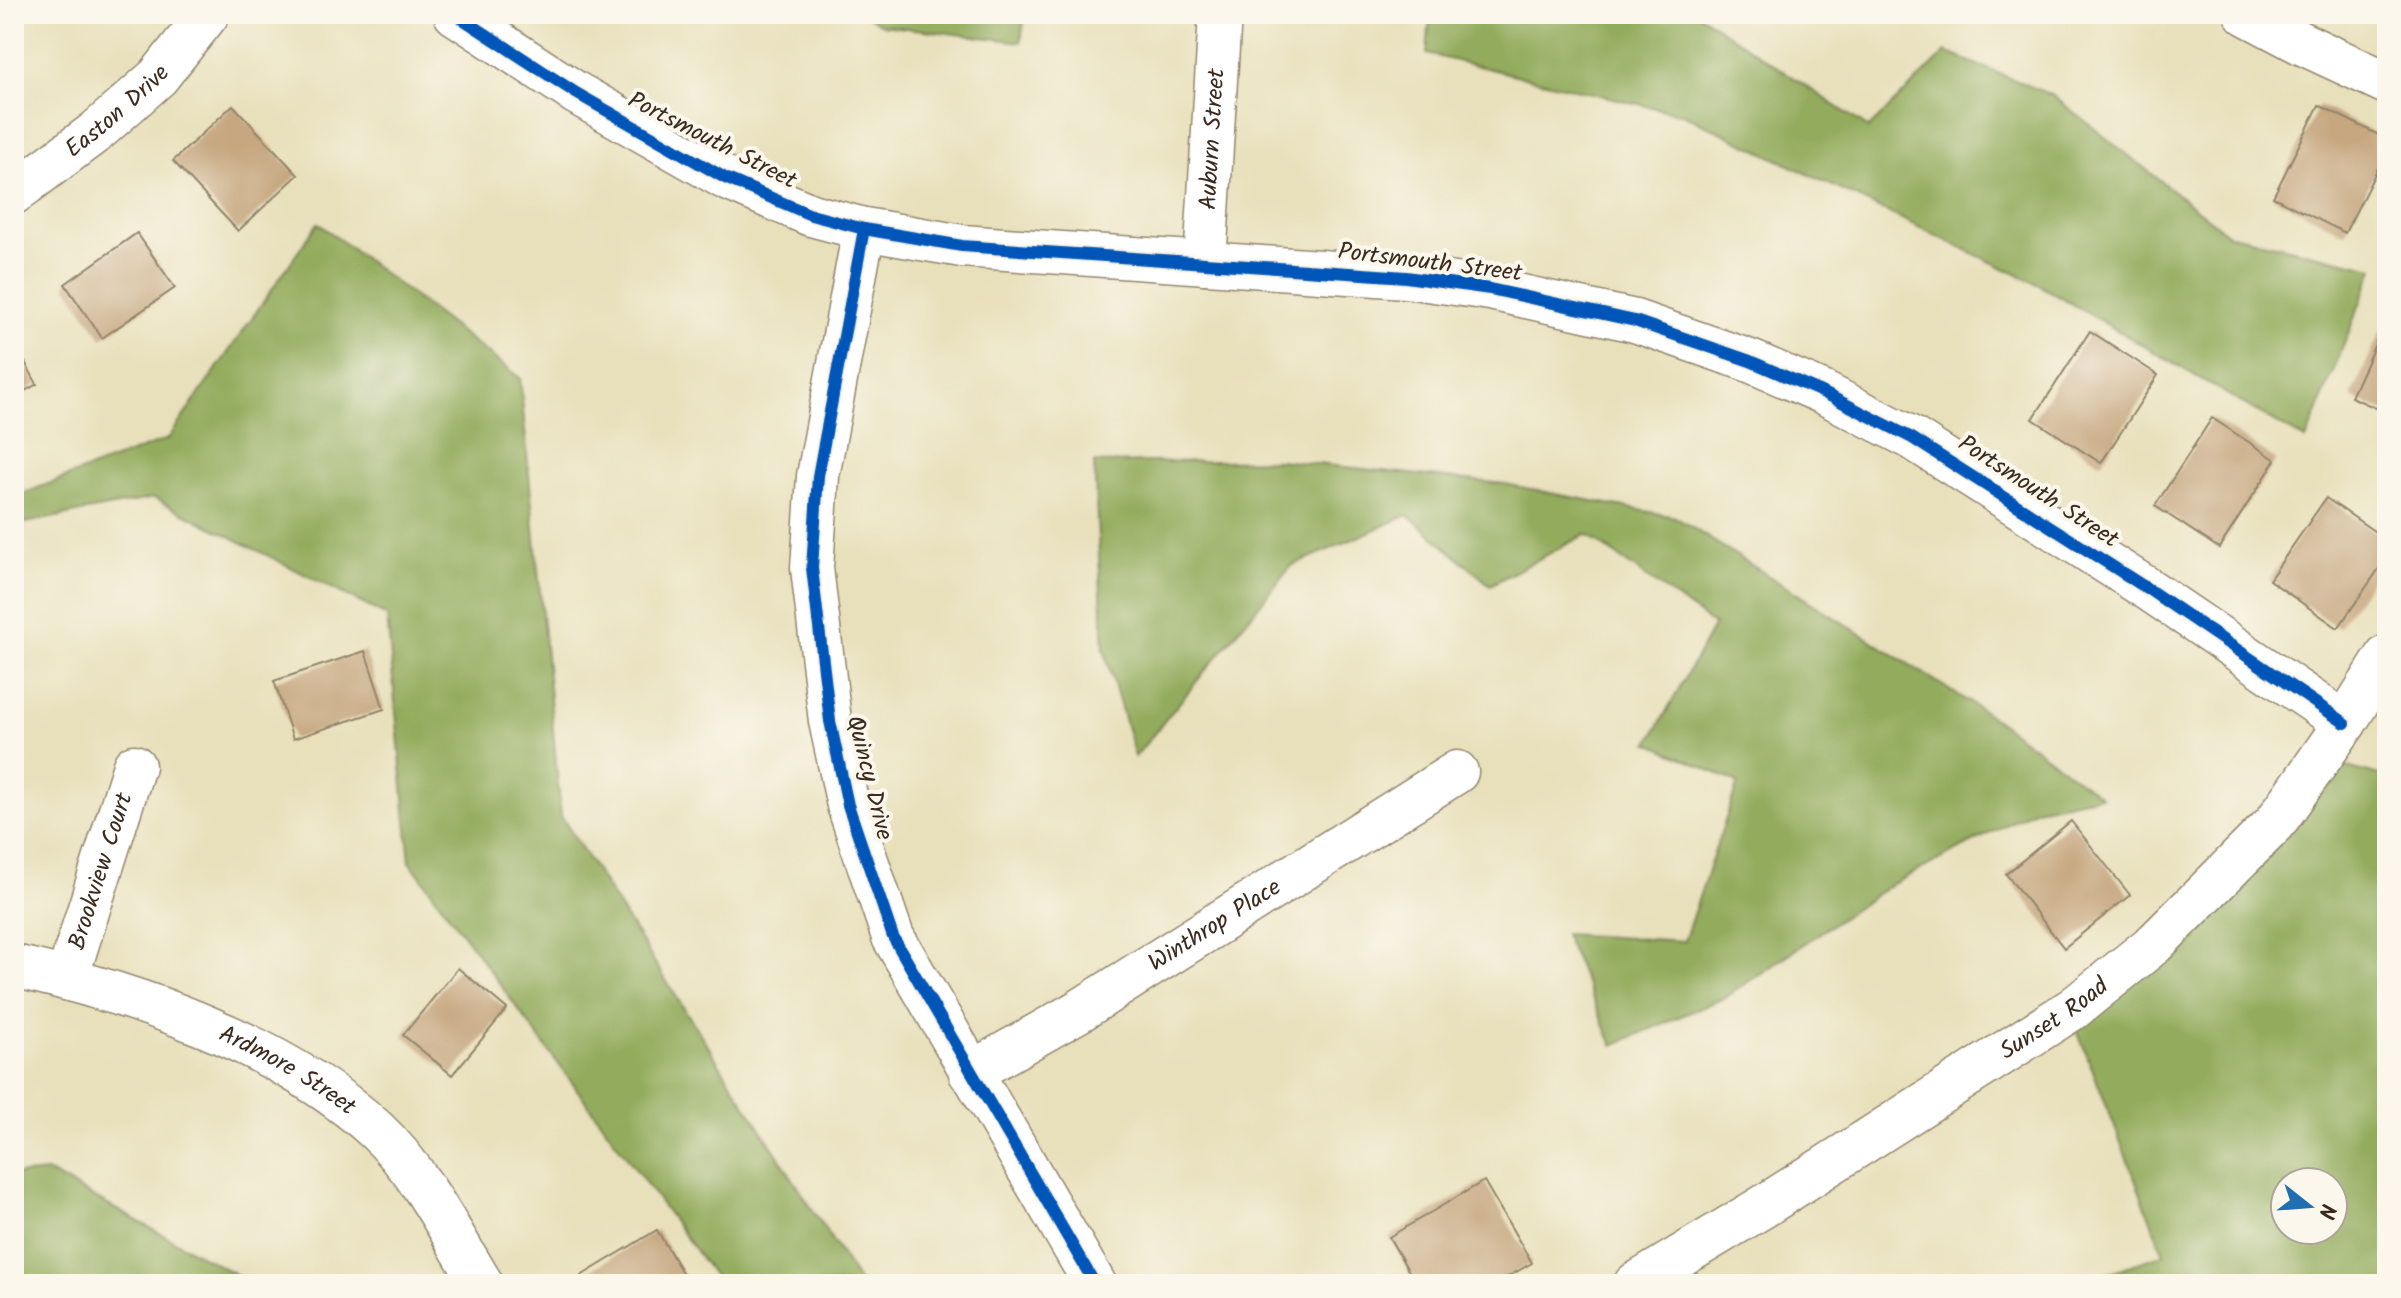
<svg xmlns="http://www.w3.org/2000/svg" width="2401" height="1298" font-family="Kalam,sans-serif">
  <rect width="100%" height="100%" fill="#fbf7ec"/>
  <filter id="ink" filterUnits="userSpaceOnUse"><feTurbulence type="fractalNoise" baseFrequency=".0125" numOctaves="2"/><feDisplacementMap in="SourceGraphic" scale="16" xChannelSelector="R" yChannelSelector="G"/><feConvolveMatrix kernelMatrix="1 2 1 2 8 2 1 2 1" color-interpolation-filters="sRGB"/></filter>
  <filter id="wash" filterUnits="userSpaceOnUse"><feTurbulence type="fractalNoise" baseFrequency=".006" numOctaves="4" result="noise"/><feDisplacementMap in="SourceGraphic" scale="32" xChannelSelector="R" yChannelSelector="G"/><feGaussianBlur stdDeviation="1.8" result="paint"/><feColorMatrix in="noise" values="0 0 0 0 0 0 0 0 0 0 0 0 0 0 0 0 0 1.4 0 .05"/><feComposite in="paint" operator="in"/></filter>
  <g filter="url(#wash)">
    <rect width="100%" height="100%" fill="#e8e0bb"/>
    <g fill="#92ab5c" stroke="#666a3d" stroke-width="2" fill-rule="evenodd">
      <polygon points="863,14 1025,14 1021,42 882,25"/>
      <polygon points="1430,14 1698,14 1869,128 1946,52 2052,95 2228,234 2374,268 2306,440 2037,284 1685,115 1427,54"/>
      <polygon points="318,223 520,378 561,816 860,1284 720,1284 410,862 387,616 154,498 14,525 14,497 168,439"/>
      <polygon points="1278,460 1505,484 1675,517 1988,714 2101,796 2036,809 1887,887 1726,997 1613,1045 1564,934 1684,941 1738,783 1649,743 1714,625 1586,534 1490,585 1408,515 1291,566 1135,757 1104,649 1094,463"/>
      <path d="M2333 763 2387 778V1284H2075L2164 1254 2071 1014ZM2285 1182H2333V1230H2285Z"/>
      <polygon points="47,1172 250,1282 252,1284 14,1284 14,1175"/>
    </g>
    <g id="blocks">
      <g fill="#c6a780">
        <polygon points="233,105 298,175 238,231 173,161"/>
        <polygon points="2319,105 2387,139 2387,150 2345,233 2273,197"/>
        <polygon points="137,233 175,288 102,338 65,284"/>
        <polygon points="2387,318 2387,413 2351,397"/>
        <polygon points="2090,331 2158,375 2101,463 2033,419"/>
        <polygon points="14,342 37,384 14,397"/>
        <polygon points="2212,418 2276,460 2219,548 2155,506"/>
        <polygon points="2326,498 2387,540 2387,557 2338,628 2269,580"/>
        <polygon points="365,651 384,709 293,739 274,681"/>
        <polygon points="2071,821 2130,895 2064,948 2006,874"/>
        <polygon points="458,968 507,1009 452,1075 403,1035"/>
        <polygon points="1484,1181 1532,1263 1495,1284 1416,1284 1389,1237"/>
        <polygon points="657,1230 689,1284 586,1284 581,1276"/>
      </g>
    </g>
  </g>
  <g filter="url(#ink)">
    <use href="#blocks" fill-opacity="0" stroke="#92856c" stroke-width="2"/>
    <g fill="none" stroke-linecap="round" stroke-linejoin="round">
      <defs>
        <g id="minor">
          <polyline points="455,14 576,93 725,178 811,215 864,229 962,246 1406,277 1490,289 1635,321 1750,361 1822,392 1912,438 2148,589 2345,723"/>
          <polyline points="2246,14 2301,43 2387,83"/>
          <path id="s1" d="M14 193 97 131 158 77 208 14"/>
          <polyline points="864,229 818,476 812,568 830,721 848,805 893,937 1095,1284"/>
          <path id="s2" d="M1205 263 1220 14"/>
          <path id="s3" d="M14 966C136 994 282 1044 376 1130 421 1172 450 1232 482 1284"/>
          <path id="s4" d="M67 978 134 766"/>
          <path id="s5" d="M970 1073 1079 1011 1457 772"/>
          <path id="s6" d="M1635 1284 1761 1208 2074 1008 2155 943 2275 823 2345 723 2387 656"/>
        </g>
      </defs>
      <use href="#minor" stroke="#92856c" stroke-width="45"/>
      <use href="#minor" stroke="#fff" stroke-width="42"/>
      <defs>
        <g id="cycleway">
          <polyline points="455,14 576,93 725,178 811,215 864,229 962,246 1406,277 1490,289 1635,321 1750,361 1822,392 1912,438 2148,589 2345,723"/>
          <polyline points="864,229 818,476 812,568 830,721 848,805 893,937 1095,1284"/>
        </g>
      </defs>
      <use href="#cycleway" stroke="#fbf7ec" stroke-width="17"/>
      <use href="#cycleway" stroke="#0057b8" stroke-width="12"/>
    </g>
  </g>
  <g text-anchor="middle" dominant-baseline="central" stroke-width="8" stroke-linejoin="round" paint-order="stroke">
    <g font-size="24" fill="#3b2a1e" stroke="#fbf7ec">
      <text stroke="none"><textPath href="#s1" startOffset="132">Easton Drive</textPath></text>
      <text stroke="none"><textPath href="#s2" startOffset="124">Auburn Street</textPath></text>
      <text transform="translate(712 141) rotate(27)">Portsmouth Street</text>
      <text transform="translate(1430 263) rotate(7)">Portsmouth Street</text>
      <text transform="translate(2038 492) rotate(33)">Portsmouth Street</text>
      <text transform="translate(869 778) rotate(76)">Quincy Drive</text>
      <text stroke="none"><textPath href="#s4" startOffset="112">Brookview Court</textPath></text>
      <text stroke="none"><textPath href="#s5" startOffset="286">Winthrop Place</textPath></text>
      <text stroke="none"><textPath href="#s6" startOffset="496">Sunset Road</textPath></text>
      <text stroke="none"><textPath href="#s3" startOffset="294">Ardmore Street</textPath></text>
    </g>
  </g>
  <rect width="2401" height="1298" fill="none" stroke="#fbf7ec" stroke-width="48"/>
  <g transform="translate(2309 1206) rotate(107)"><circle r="38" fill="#fbf7ec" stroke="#aea59a" stroke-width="2"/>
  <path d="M0-6L14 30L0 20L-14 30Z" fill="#1f6fb2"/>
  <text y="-12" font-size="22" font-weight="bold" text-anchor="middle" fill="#3b2a1e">N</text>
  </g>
</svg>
